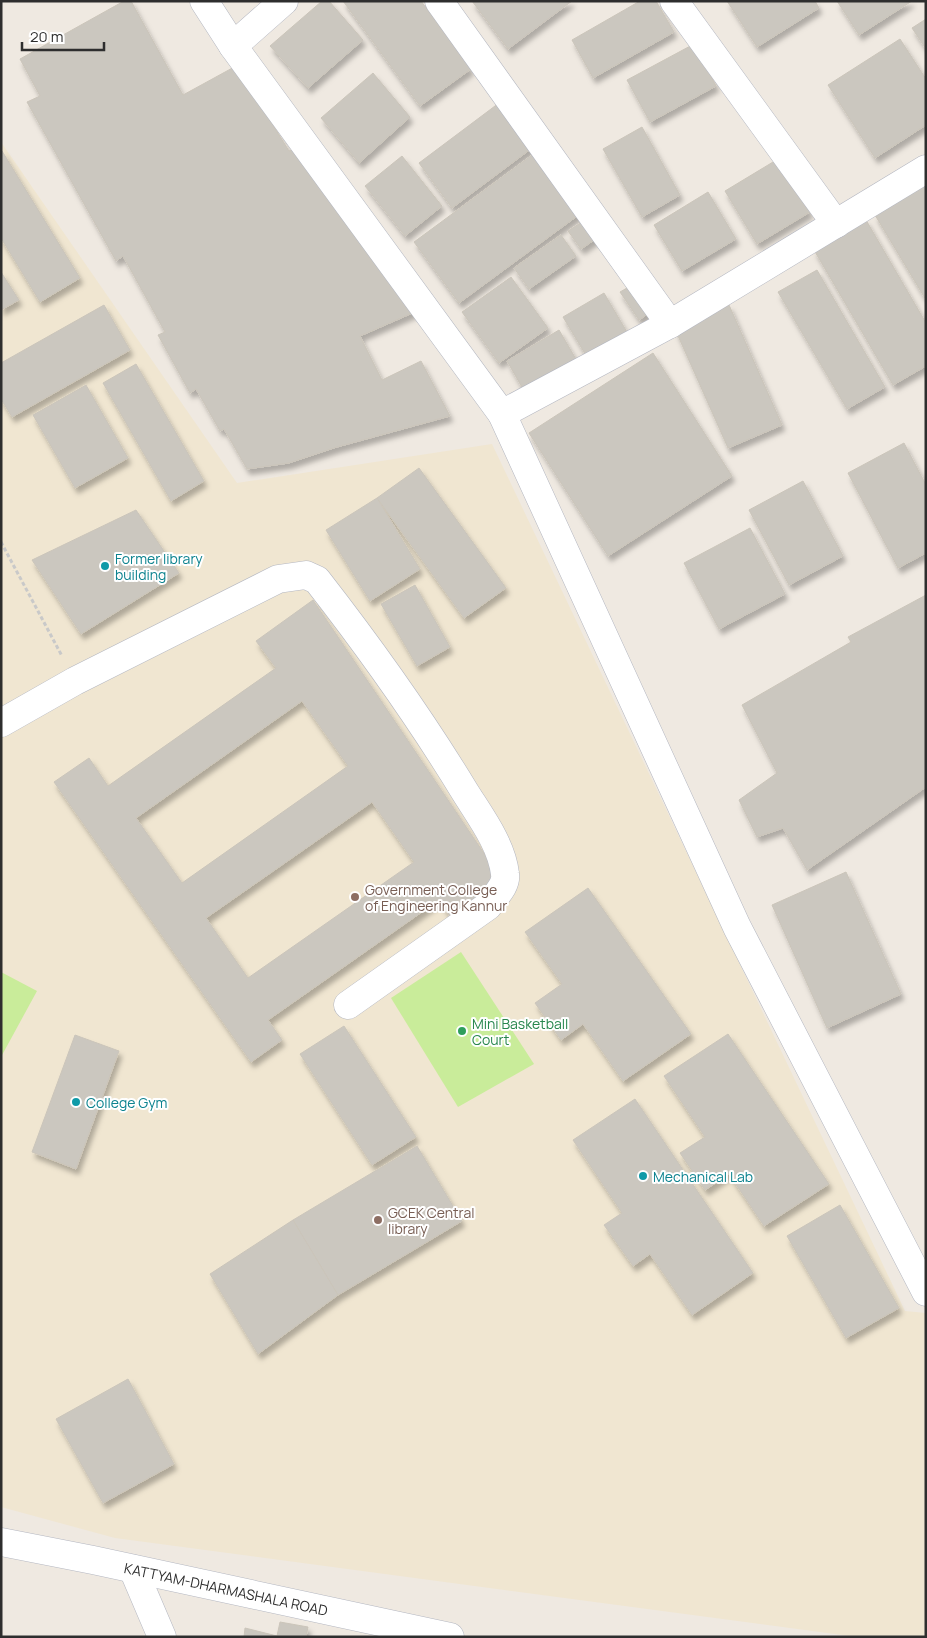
<svg xmlns="http://www.w3.org/2000/svg" width="927" height="1638" font-family="Manrope,sans-serif">
  <defs>
    <filter id="shadow"><feDropShadow dx="3" dy="5.5" stdDeviation="2.5" flood-color="#0004"/></filter>
  </defs>
  <rect width="100%" height="100%" fill="#efe9e1"/>
  <polygon fill="#f0e6d1" points="1,142 237,483 492,444 905,1311 926,1313 926,1637 857,1637 115,1538 1,1507"/>
  <g fill="#c9ec9a">
    <polygon points="461,952 534,1064 458,1107 391,998"/>
    <polygon points="1,972 37,991 1,1057"/>
  </g>
  <g fill="#cbc7bf" stroke="#cbc5ba" fill-rule="evenodd" filter="url(#shadow)">
    <polygon points="124,1 131,1 183,95 236,66 289,151 299,146 417,311 360,336 382,380 421,361 450,416 337,447 289,463 247,469 224,429 220,431 196,389 190,393 158,335 165,332 123,256 116,261 27,102 40,96 20,59"/>
    <polygon points="322,1 329,1 363,40 308,88 270,46"/>
    <polygon points="343,1 421,1 471,69 420,106"/>
    <polygon points="472,1 572,1 508,49"/>
    <polygon points="640,1 656,1 674,32 593,78 572,40"/>
    <polygon points="727,1 815,1 819,8 757,47"/>
    <polygon points="837,1 912,1 859,35"/>
    <polygon points="926,19 926,49 912,28"/>
    <polygon points="900,39 926,79 926,125 875,158 828,85"/>
    <polygon points="694,44 716,86 650,122 627,80"/>
    <polygon points="373,73 410,117 359,163 321,118"/>
    <polygon points="499,103 532,148 452,208 419,163"/>
    <polygon points="642,127 680,195 642,217 603,149"/>
    <polygon points="539,150 584,211 459,303 414,242"/>
    <polygon points="2,151 80,278 40,302 1,238"/>
    <polygon points="402,156 442,206 405,236 365,186"/>
    <polygon points="778,159 810,212 757,244 725,191"/>
    <polygon points="926,185 926,300 875,215"/>
    <polygon points="708,192 736,239 682,271 654,225"/>
    <polygon points="588,218 600,236 581,249 568,231"/>
    <polygon points="866,220 926,323 926,366 893,385 814,250"/>
    <polygon points="561,235 576,256 529,289 514,268"/>
    <polygon points="817,270 885,387 847,409 778,292"/>
    <polygon points="1,272 19,300 1,310"/>
    <polygon points="511,277 548,328 499,363 462,312"/>
    <polygon points="634,284 652,311 639,320 620,292"/>
    <polygon points="604,293 627,332 587,357 563,317"/>
    <polygon points="104,305 130,350 12,417 1,399 1,363"/>
    <polygon points="729,305 782,425 728,448 675,329"/>
    <polygon points="559,330 580,366 527,396 507,361"/>
    <polygon points="653,353 732,476 608,556 529,433"/>
    <polygon points="136,364 204,481 171,501 103,383"/>
    <polygon points="86,385 128,458 75,488 33,415"/>
    <polygon points="904,443 926,485 926,553 898,568 848,473"/>
    <polygon points="419,468 506,588 464,618 377,498"/>
    <polygon points="803,481 843,556 789,585 749,510"/>
    <polygon points="377,498 420,569 370,601 326,530"/>
    <polygon points="136,510 179,573 81,634 32,560"/>
    <polygon points="750,528 785,594 719,629 684,563"/>
    <polygon points="415,585 450,647 417,666 381,604"/>
    <polygon points="926,595 926,787 807,870 783,828 757,837 739,800 777,773 742,705 851,642 848,637"/>
    <path d="M313 600 502 880 451 918 439 900 268 1020 282 1040 251 1062 54 782 89 758 108 786 276 668 256 641ZM302 701 348 766 182 883 136 818ZM372 802 414 862 248 978 206 918Z"/>
    <polygon points="846,872 901,994 827,1028 772,905"/>
    <polygon points="588,888 691,1034 623,1081 583,1024 561,1040 535,1003 562,984 525,932"/>
    <polygon points="344,1026 416,1137 372,1165 300,1054"/>
    <polygon points="728,1034 829,1184 764,1226 729,1174 705,1190 680,1153 705,1137 664,1076"/>
    <polygon points="75,1035 119,1051 76,1169 32,1152"/>
    <polygon points="635,1099 753,1273 692,1315 650,1254 633,1266 604,1225 622,1213 573,1140"/>
    <polygon points="417,1146 462,1221 338,1295 293,1220"/>
    <polygon points="840,1205 899,1308 846,1338 787,1236"/>
    <polygon points="293,1220 338,1295 258,1354 210,1274"/>
    <polygon points="128,1379 174,1464 103,1503 56,1419"/>
    <polygon points="280,1622 308,1627 306,1637 244,1637 245,1628 277,1636"/>
  </g>
  <g fill="none" stroke-linecap="round" stroke-linejoin="round">
    <defs>
      <g id="minor">
        <polyline points="204,1 233,46 502,414 737,927 926,1292"/>
        <polyline points="439,1 670,324"/>
        <polyline points="674,1 836,224"/>
        <polyline points="233,46 284,1"/>
        <polyline points="502,414 670,324 926,169"/>
        <path d="M1 723 75 681 278 579 306 575 317 580C370 648 420 718 465 792 480 816 502 845 505 874 507 886 494 897 488 906L348 1005"/>
        <polyline points="1,1542 93,1560 450,1637"/>
        <polyline points="133,1569 162,1637"/>
      </g>
    </defs>
    <use href="#minor" stroke="#b4b7c1" stroke-width="29"/>
    <polyline stroke="#c9c9c9" stroke-width="3" stroke-dasharray="4 2.5" stroke-linecap="butt" points="1,542 62,656"/>
    <use href="#minor" stroke="#fff" stroke-width="28"/>
  </g>
  <g fill="#0f9aa8" stroke="#fff" stroke-width="2">
    <circle cx="105" cy="566" r="5"/>
    <circle cx="76" cy="1102" r="5"/>
    <circle cx="643" cy="1176" r="5"/>
  </g>
  <g fill="#8d6e63" stroke="#fff" stroke-width="2">
    <circle cx="355" cy="897" r="5"/>
    <circle cx="378" cy="1220" r="5"/>
  </g>
  <circle fill="#2e9e5b" stroke="#fff" stroke-width="2" cx="462" cy="1031" r="5"/>
  <g text-anchor="middle" dominant-baseline="central" stroke-width="4" stroke-linejoin="round" paint-order="stroke">
    <g font-size="14" fill="#0d838f" stroke="#fff" text-anchor="start">
      <text x="115" y="558">Former library<tspan x="115" dy="16">building</tspan></text>
      <text x="86" y="1102">College Gym</text>
      <text x="653" y="1176">Mechanical Lab</text>
    </g>
    <g font-size="14" fill="#785e54" stroke="#fff" text-anchor="start">
      <text x="365" y="889">Government College<tspan x="365" dy="16">of Engineering Kannur</tspan></text>
      <text x="388" y="1212">GCEK Central<tspan x="388" dy="16">library</tspan></text>
    </g>
    <g font-size="14" fill="#27864d" stroke="#fff" text-anchor="start">
      <text x="472" y="1023">Mini Basketball<tspan x="472" dy="16">Court</tspan></text>
    </g>
    <g font-size="14" fill="#2e2e2e" stroke="#fff">
      <text transform="translate(226 1589) rotate(12)">KATTYAM-DHARMASHALA ROAD</text>
    </g>
  </g>
  <rect width="927" height="1638" fill="none" stroke="#2e2e2e" stroke-width="5"/>
  <path d="M22 42v8h82v-8" fill="none" stroke="#2e2e2e" stroke-width="2.5"/>
  <text x="30" y="42" font-size="15" fill="#2e2e2e" stroke="#ffffff" stroke-width="4" paint-order="stroke">20 m</text>
</svg>
